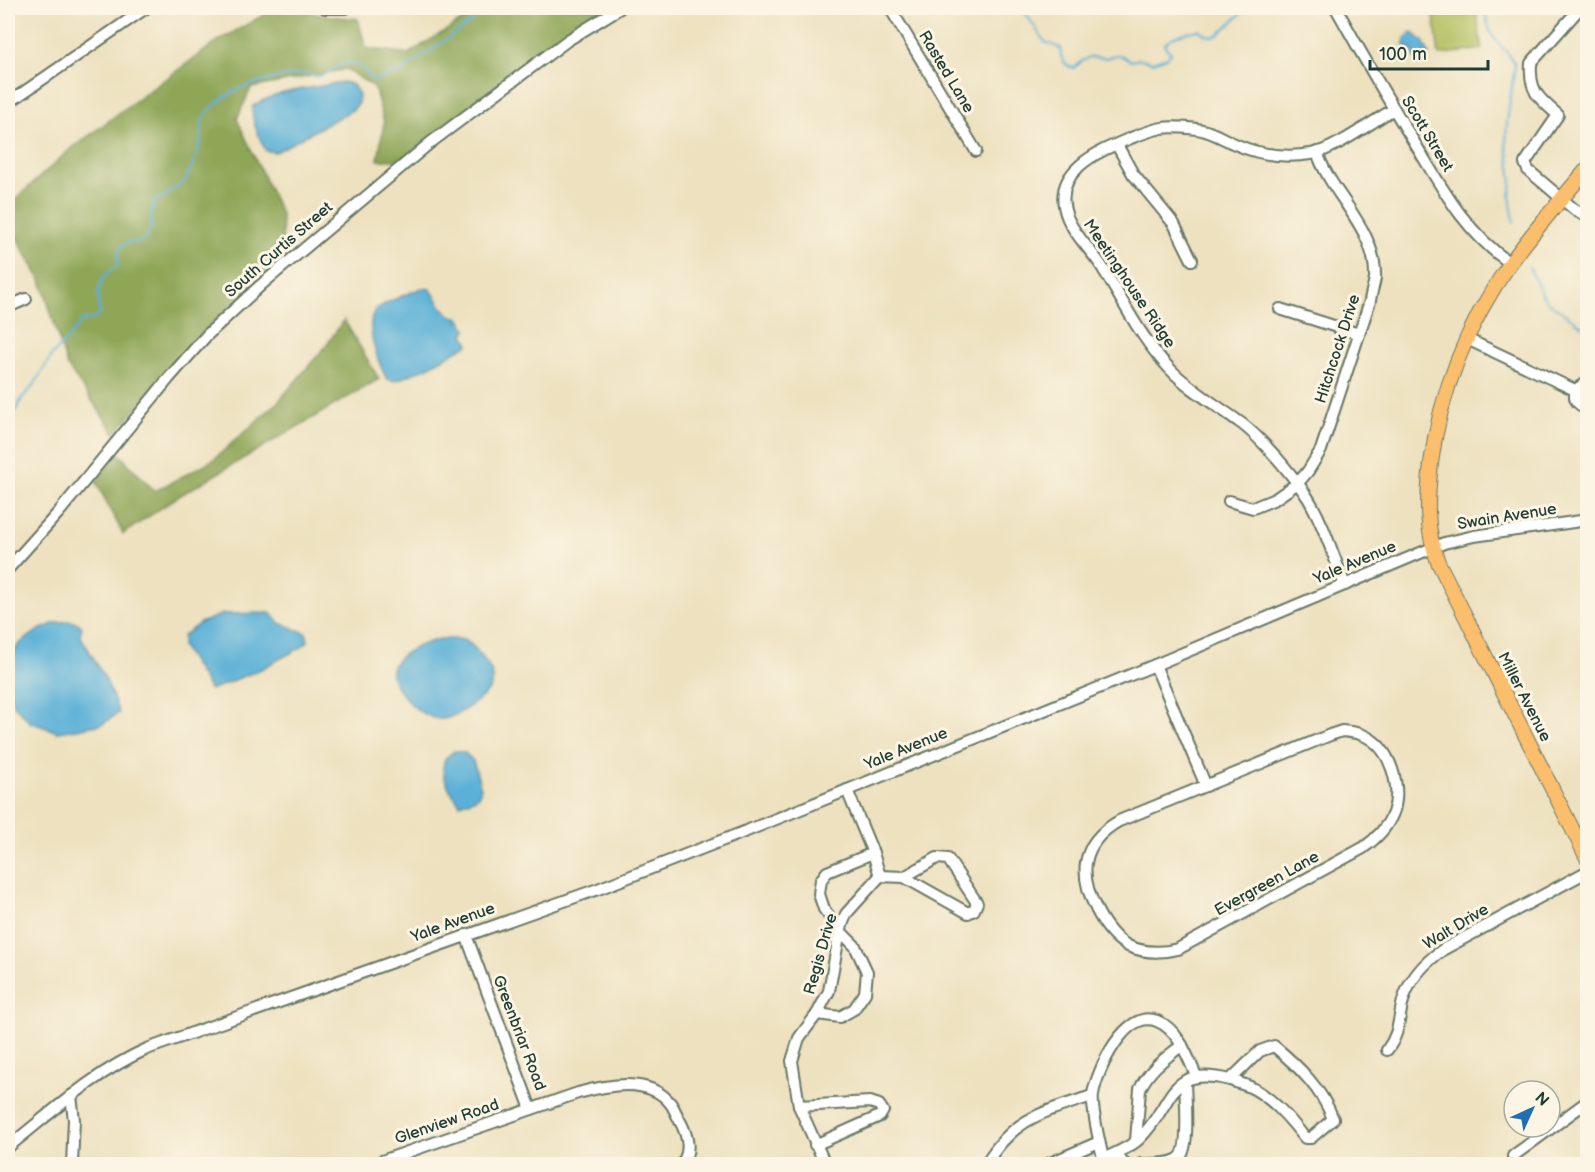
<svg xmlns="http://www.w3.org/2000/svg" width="1595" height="1172" font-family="'Balsamiq Sans',sans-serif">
  <rect width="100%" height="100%" fill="#fcf5e5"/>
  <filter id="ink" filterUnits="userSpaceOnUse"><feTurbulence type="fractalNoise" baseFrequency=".0167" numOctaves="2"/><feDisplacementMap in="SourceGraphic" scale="12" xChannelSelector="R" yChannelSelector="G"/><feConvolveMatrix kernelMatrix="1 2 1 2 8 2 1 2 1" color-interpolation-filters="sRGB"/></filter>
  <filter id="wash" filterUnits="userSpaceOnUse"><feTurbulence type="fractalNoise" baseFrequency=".008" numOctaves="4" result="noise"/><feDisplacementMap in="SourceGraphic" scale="24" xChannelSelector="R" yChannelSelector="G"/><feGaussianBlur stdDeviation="1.35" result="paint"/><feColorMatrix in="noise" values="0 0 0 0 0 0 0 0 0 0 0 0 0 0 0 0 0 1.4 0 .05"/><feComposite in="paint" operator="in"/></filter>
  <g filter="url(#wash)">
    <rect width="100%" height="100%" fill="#ede1bf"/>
    <polygon fill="#b3bf61" stroke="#697e4a" stroke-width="1.5" points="1476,10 1482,49 1439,55 1434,16"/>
    <g fill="#8ea657" stroke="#567246" stroke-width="1.5">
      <polygon points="276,8 295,8 321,15 358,19 366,48 408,54 482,8 605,8 572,27 401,160 378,160 384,122 374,87 346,69 251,88 237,119 281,214 284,259 206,329 115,433 67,366 41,280 8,223 8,206 67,152 131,104 218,41"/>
      <polygon points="344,320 379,379 179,496 123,534 96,482 117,452 155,491 213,460 277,403 325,347"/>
    </g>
    <g fill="#5ab0d7" stroke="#3c7686" stroke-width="1.5">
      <polygon points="1412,32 1423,41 1429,54 1424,59 1415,58 1412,50 1405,46 1405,38"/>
      <path d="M344 82 353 85 359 95 358 103 354 109 276 152 266 151C260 141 250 117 253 106 279 89 314 88 344 82Z"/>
      <path d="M422 288 430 289C438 298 445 318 458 317L467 329 464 334 469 344 428 367 395 381 387 379C379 365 364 326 375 311 380 304 412 292 422 288Z"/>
      <polygon points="270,613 280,623 306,633 308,641 302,647 259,670 210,690 182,646 183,636 200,623 223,614"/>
      <polygon points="69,621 78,623 82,627 80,635 106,680 119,713 102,724 77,729 58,732 30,722 14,705 8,693 8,660 19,644 39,630 55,623"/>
      <path d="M440 639C447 639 456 638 463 640 472 642 494 669 493 679 493 686 487 693 481 698 474 704 451 720 441 719 429 719 417 710 409 702 403 695 396 688 393 680 384 656 424 643 440 639Z"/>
      <path d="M454 751 465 753 473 761 481 788 478 797 460 804C452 794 440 776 444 762 446 757 450 754 454 751Z"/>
    </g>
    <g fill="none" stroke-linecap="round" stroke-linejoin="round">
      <g stroke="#5ab0d7" stroke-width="2">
        <polyline points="1010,8 1011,8"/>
        <path d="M1022 8 1045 42 1060 48C1061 58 1063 66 1074 68L1082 61 1089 57 1107 58 1111 56 1120 55 1131 61 1140 59 1153 62 1167 57 1171 53 1164 45C1172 34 1186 33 1199 30 1206 35 1210 38 1218 35L1247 8"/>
        <path d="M1483 8C1487 16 1487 26 1492 35 1499 46 1511 53 1515 65L1507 122 1506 144 1509 157 1512 182 1510 197 1514 222"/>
        <polyline points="1529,267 1545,300 1582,326 1588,327"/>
        <path d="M8 446 14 414 22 398 34 385 52 355 68 339 80 323 84 320H92L100 314C97 299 96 282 109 272 112 270 115 268 118 266 116 247 121 241 140 242 160 230 145 218 155 202 158 197 162 198 166 196 169 194 170 191 173 189 177 186 181 186 184 182 189 176 199 148 201 140 202 134 201 127 202 121 206 109 228 94 239 89 252 84 292 73 306 74 309 74 311 75 314 76 331 78 339 58 356 63 365 66 367 76 375 81L403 70 491 8"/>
      </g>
    </g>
  </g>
  <g filter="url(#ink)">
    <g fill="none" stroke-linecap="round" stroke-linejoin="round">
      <defs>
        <g id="minor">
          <polyline points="325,8 346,8"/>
          <polyline points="890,8 976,151"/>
          <path d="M1336 8C1361 53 1387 98 1414 142 1442 188 1465 232 1510 263"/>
          <path d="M1580 8 1531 63C1529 91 1538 98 1558 115L1525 163 1528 170 1575 210 1588 217"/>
          <polyline points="8,103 146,8"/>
          <polyline points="1117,145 1133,174 1174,224 1192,260"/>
          <polyline points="8,307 26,299"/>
          <polyline points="1280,309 1359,334"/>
          <polyline points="1467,339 1575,390"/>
          <path d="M1588 383C1571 387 1570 404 1588 408"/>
          <path d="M1229 501 1253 508 1275 499 1298 483 1308 471 1321 450 1370 301C1371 293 1374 285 1375 278 1377 229 1331 195 1317 152"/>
          <polyline points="8,569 59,512 169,378 207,335 261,285 430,143 568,40 620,8"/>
          <path d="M1345 585C1333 556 1324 524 1308 498 1299 484 1288 471 1277 458 1265 445 1253 431 1238 421 1215 404 1189 389 1170 369 1141 339 1123 301 1102 267 1092 251 1076 237 1068 219 1048 172 1097 152 1131 138 1141 134 1152 130 1162 128 1171 126 1193 128 1202 130 1213 132 1225 140 1235 144 1259 155 1285 158 1311 154 1333 151 1373 121 1394 109"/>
          <polyline points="1155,665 1206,786"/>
          <path d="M1342 731C1349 732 1357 732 1365 736 1391 748 1402 787 1393 813 1387 828 1376 839 1363 848L1178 949C1161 953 1144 953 1128 946 1104 933 1082 890 1086 863 1089 844 1103 830 1119 821L1330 735Z"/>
          <polyline points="880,876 904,877 968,913 974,910 977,903 948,859 937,858 904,877"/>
          <polyline points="466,935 531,1109"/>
          <polyline points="817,1014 840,1017 854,1009 865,993 867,972 855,946 840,931 824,909 819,894 821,880 827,872 873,853"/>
          <path d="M1274 1046C1298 1066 1322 1089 1333 1119L1311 1138H1305C1290 1119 1271 1096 1248 1086 1242 1084 1236 1082 1230 1080L1260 1051Z"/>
          <path d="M1387 1050C1400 1033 1398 1020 1403 1001 1409 979 1425 962 1444 949L1588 871"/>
          <polyline points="71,1096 74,1120 72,1164"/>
          <polyline points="799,1106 870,1102 879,1105 883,1111 880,1116 815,1145"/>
          <path d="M1136 1141 1140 1089C1150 1068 1165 1059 1182 1045"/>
          <path d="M8 1147C52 1112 95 1072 147 1049L598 889 749 830 1155 665 1444 543 1474 536 1588 520"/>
          <polyline points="1118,1153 1121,1161 1125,1164"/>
          <polyline points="1513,1156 1588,1101"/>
          <path d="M1103 1158C1100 1145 1091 1105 1093 1094 1097 1071 1125 1008 1157 1021 1178 1029 1188 1057 1196 1076"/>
          <path d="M373 1164 578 1093C607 1085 650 1076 671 1104 675 1110 678 1118 682 1125 688 1138 691 1151 682 1164"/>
          <polyline points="825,1164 799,1106 792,1061 799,1038 817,1014 829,991 840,931 846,914 880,876 873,853 847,790"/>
          <path d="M986 1164C1013 1118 1044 1112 1092 1096"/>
          <polyline points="1048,1164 1099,1142"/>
          <path d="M1094 1164C1108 1155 1126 1151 1139 1139 1175 1105 1165 1064 1230 1080"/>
          <path d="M1141 1164C1152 1164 1168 1165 1178 1159 1191 1152 1185 1096 1185 1081"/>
        </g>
        <path id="major" d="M1588 168C1561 200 1533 231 1509 265 1468 323 1440 392 1431 463 1427 500 1425 527 1438 562L1588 860"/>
      </defs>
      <use href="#minor" stroke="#677665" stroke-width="14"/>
      <use href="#major" stroke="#677665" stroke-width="16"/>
      <use href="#minor" stroke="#fff" stroke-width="10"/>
      <use href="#major" stroke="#fabe6d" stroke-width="14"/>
    </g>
  </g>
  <g text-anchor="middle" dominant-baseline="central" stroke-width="6" stroke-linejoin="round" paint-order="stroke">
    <g font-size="16" fill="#1f3d34" stroke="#fcf5e5">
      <text transform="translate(946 72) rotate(59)">Rasted Lane</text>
      <text transform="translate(1427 134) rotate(59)">Scott Street</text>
      <text transform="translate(279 250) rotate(-41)">South Curtis Street</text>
      <text transform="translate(1129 284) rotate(56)">Meetinghouse Ridge</text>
      <text transform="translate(1338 349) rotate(-72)">Hitchcock Drive</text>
      <text transform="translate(1507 517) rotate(-9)">Swain Avenue</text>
      <text transform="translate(1355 563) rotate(-23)">Yale Avenue</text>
      <text transform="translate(1524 697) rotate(63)">Miller Avenue</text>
      <text transform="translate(906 749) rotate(-22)">Yale Avenue</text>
      <text transform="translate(1267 884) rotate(-29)">Evergreen Lane</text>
      <text transform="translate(453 923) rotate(-20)">Yale Avenue</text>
      <text transform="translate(1456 927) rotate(-31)">Walt Drive</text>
      <text transform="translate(821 954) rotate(-74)">Regis Drive</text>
      <text transform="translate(519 1033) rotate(69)">Greenbriar Road</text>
      <text transform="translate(447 1122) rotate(-19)">Glenview Road</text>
    </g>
  </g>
  <rect width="1595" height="1172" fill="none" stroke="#fcf5e5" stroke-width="30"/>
  <g transform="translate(1532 1109) rotate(45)"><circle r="28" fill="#fcf5e5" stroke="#a4ab9e" stroke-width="1.5"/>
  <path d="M0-4.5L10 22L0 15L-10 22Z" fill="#1f6fb2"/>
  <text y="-9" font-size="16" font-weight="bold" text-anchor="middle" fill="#1f3d34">N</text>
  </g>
  <path d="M1370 60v9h118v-9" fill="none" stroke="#1f3d34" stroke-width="3"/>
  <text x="1379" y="60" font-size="18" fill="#1f3d34" stroke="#fcf5e5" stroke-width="4.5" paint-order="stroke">100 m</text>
</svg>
